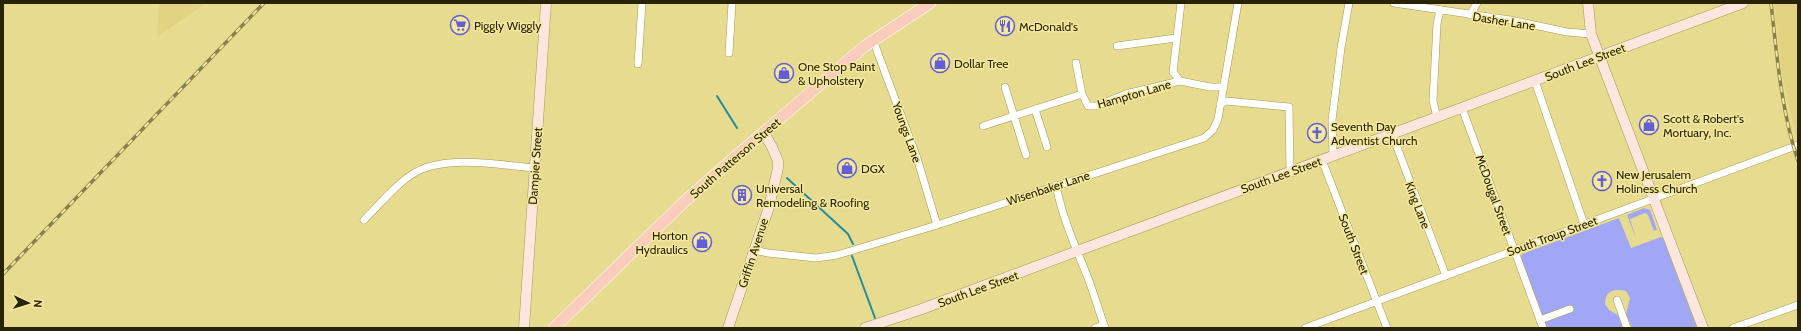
<svg xmlns="http://www.w3.org/2000/svg" width="1801" height="331" font-family="Cabin,sans-serif">
  <rect width="100%" height="100%" fill="#e7db8f"/>
  <g fill="#e1d37f">
    <polygon points="159,3 206,3 157,37"/>
    <polygon points="1774,3 1798,3 1798,136 1796,137 1782,74"/>
  </g>
  <g fill="#a1a7f4">
    <polygon points="1644,208 1650,210 1657,230 1654,231 1648,215 1645,213 1630,219 1636,238 1627,215"/>
    <path d="M1619 218 1631 248 1661 237 1663 238 1697 328H1632L1626 314 1630 298 1626 291C1614 288 1605 291 1605 304L1609 310 1618 315 1623 328H1547L1521 258 1522 254Z"/>
  </g>
  <g fill="none" stroke-linecap="round" stroke-linejoin="round">
    <g stroke="#248d9d" stroke-width="2">
      <polyline points="717,96 737,128"/>
      <polyline points="787,178 848,234 853,244"/>
      <polyline points="852,256 875,318"/>
    </g>
    <defs>
      <g id="street">
        <polyline points="1394,3 1510,20 1567,32 1591,34"/>
        <polyline points="1470,15 1477,3"/>
        <polyline points="873,40 917,158 937,225"/>
        <polyline points="1117,46 1176,38"/>
        <polyline points="729,53 732,3"/>
        <polyline points="1076,63 1082,94 1088,106 1096,106 1126,94 1180,81 1210,87 1224,87"/>
        <polyline points="638,64 642,3"/>
        <polyline points="1180,81 1173,72 1181,3"/>
        <polyline points="1535,81 1584,224"/>
        <polyline points="1005,87 1026,155"/>
        <polyline points="1220,104 1226,101 1289,107 1290,171"/>
        <polyline points="1462,108 1543,328"/>
        <polyline points="1035,109 1047,147"/>
        <polyline points="1437,117 1433,101 1437,24 1440,10"/>
        <polyline points="983,126 1082,94"/>
        <polyline points="1392,134 1446,276"/>
        <polyline points="1333,156 1332,120 1341,48 1349,3"/>
        <polyline points="1322,160 1387,328"/>
        <path d="M1056 185C1062 217 1076 248 1088 278 1094 294 1099 311 1105 328"/>
        <path d="M364 220C379 205 398 182 416 172 448 155 500 165 535 168"/>
        <polyline points="754,250 768,253 816,258 837,255 937,225 1204,138 1213,130 1218,119 1238,3"/>
        <polyline points="1617,300 1627,328"/>
        <polyline points="1540,320 1570,309"/>
        <polyline points="1095,328 1104,325"/>
        <polyline points="1305,328 1798,145"/>
        <polyline points="1733,328 1798,305"/>
      </g>
      <g id="secondary">
        <polyline points="1588,3 1591,34 1703,328"/>
        <polyline points="524,328 546,3"/>
        <polyline points="728,328 769,207 778,168 778,161 772,147 764,133"/>
        <polyline points="865,328 919,310 1743,3"/>
      </g>
      <polyline id="primary" points="554,328 684,202 736,156 865,46 930,3"/>
    </defs>
    <use href="#street" stroke="#a79b51" stroke-width="8"/>
    <use href="#secondary" stroke="#a79b51" stroke-width="11"/>
    <use href="#primary" stroke="#fff" stroke-width="12"/>
    <use href="#street" stroke="#fff" stroke-width="7"/>
    <use href="#secondary" stroke="#fce6de" stroke-width="10"/>
    <use href="#primary" stroke="#f9ccbc" stroke-width="11"/>
    <defs>
      <g id="rail">
        <path d="M1771 3C1777 56 1781 110 1798 161"/>
        <polyline points="3,274 264,3"/>
      </g>
    </defs>
    <use href="#rail" stroke="#89814b" stroke-width="3.5"/>
    <use href="#rail" stroke="#f4e89c" stroke-width="2" stroke-dasharray="6" stroke-linecap="butt"/>
  </g>
  <defs>
    <symbol id="supermarket-ring" viewBox="-11 -11 22 22"><circle r="9.5" fill="#f4e89c" stroke="#625ed7" stroke-width="1.5"/><path d="M-6-5.5h2.5l.6 2H6L4.5 2H-2.5L-4.4-4H-6ZM-1.5 3.2a1.3 1.3 0 1 0 .1 0ZM3 3.2a1.3 1.3 0 1 0 .1 0Z" fill="#625ed7"/></symbol>
    <symbol id="restaurant-ring" viewBox="-11 -11 22 22"><circle r="9.5" fill="#f4e89c" stroke="#625ed7" stroke-width="1.5"/><path d="M-5-6h1v4h1v-4h1v4h1v-4h1v5L-1.5 .5V6h-2V.5L-5-1ZM5-6V6H3V1.5H1.5Q1.5-4 5-6Z" fill="#625ed7"/></symbol>
    <symbol id="shop-ring" viewBox="-11 -11 22 22"><circle r="9.5" fill="#f4e89c" stroke="#625ed7" stroke-width="1.5"/><path d="M-5-2.5h2.3a2.7 3.5 0 0 1 5.4 0H5L5.5 6h-11ZM-1.5-2.5h3a1.5 2.3 0 0 0-3 0Z" fill="#625ed7"/></symbol>
    <symbol id="church-ring" viewBox="-11 -11 22 22"><circle r="9.5" fill="#f4e89c" stroke="#625ed7" stroke-width="1.5"/><path d="M-1.2-6h2.4v3.5h3.3v2.4h-3.3V6h-2.4V-.1h-3.3v-2.4h3.3Z" fill="#625ed7"/></symbol>
    <symbol id="building-ring" viewBox="-11 -11 22 22"><circle r="9.5" fill="#f4e89c" stroke="#625ed7" stroke-width="1.5"/><path d="M-4-6H4V6H1V3H-1V6H-4ZM-2.5-4.3h1.7v1.8h-1.7ZM.8-4.3h1.7v1.8H.8ZM-2.5-1h1.7V.8h-1.7ZM.8-1h1.7V.8H.8Z" fill="#625ed7"/></symbol>
  </defs>
  <g fill-rule="evenodd">
    <use href="#supermarket-ring" x="449" y="14" width="22" height="22"/>
    <use href="#restaurant-ring" x="994" y="15" width="22" height="22"/>
    <use href="#shop-ring" x="929" y="52" width="22" height="22"/>
    <use href="#shop-ring" x="773" y="62" width="22" height="22"/>
    <use href="#shop-ring" x="1638" y="114" width="22" height="22"/>
    <use href="#church-ring" x="1306" y="122" width="22" height="22"/>
    <use href="#shop-ring" x="836" y="157" width="22" height="22"/>
    <use href="#church-ring" x="1591" y="170" width="22" height="22"/>
    <use href="#building-ring" x="731" y="184" width="22" height="22"/>
    <use href="#shop-ring" x="691" y="231" width="22" height="22"/>
  </g>
  <g text-anchor="middle" dominant-baseline="central" stroke-width="3" stroke-linejoin="round" paint-order="stroke">
    <g font-size="12" fill="#282304" stroke="#f4e89c">
      <text transform="translate(1504 21) rotate(9)">Dasher Lane</text>
      <text transform="translate(1585 62) rotate(-21)">South Lee Street</text>
      <text transform="translate(1134 94) rotate(-16)">Hampton Lane</text>
      <text transform="translate(907 132) rotate(70)">Youngs Lane</text>
      <text transform="translate(735 158) rotate(-41)">South Patterson Street</text>
      <text transform="translate(535 166) rotate(-86)">Dampier Street</text>
      <text transform="translate(1281 175) rotate(-20)">South Lee Street</text>
      <text transform="translate(1048 188) rotate(-18)">Wisenbaker Lane</text>
      <text transform="translate(1494 195) rotate(70)">McDougal Street</text>
      <text transform="translate(1418 205) rotate(69)">King Lane</text>
      <text transform="translate(1552 236) rotate(-20)">South Troup Street</text>
      <text transform="translate(1354 244) rotate(69)">South Street</text>
      <text transform="translate(753 253) rotate(-72)">Griffin Avenue</text>
      <text transform="translate(978 289) rotate(-20)">South Lee Street</text>
    </g>
    <g font-size="12" fill="#282304" stroke="#f4e89c" text-anchor="start">
      <text x="474" y="25">Piggly Wiggly</text>
      <text x="1019" y="26">McDonald's</text>
      <text x="954" y="63">Dollar Tree</text>
      <text x="798" y="66">One Stop Paint<tspan x="798" dy="14">&amp; Upholstery</tspan></text>
      <text x="1663" y="118">Scott &amp; Robert's<tspan x="1663" dy="14">Mortuary, Inc.</tspan></text>
      <text x="1331" y="126">Seventh Day<tspan x="1331" dy="14">Adventist Church</tspan></text>
      <text x="861" y="168">DGX</text>
      <text x="1616" y="174">New Jerusalem<tspan x="1616" dy="14">Holiness Church</tspan></text>
      <text x="756" y="188">Universal<tspan x="756" dy="14">Remodeling &amp; Roofing</tspan></text>
      <text x="688" y="235" text-anchor="end">Horton<tspan x="688" dy="14">Hydraulics</tspan></text>
    </g>
  </g>
  <rect width="1801" height="331" fill="none" stroke="#282304" stroke-width="8"/>
  <g transform="translate(28 303) rotate(94)" stroke="#f4e89c" stroke-width="3" paint-order="stroke">
  <path d="M0-3L7 15L0 10L-7 15Z" fill="#282304"/>
  <text y="-6" font-size="11" font-weight="bold" text-anchor="middle" fill="#282304">N</text>
  </g>
</svg>
